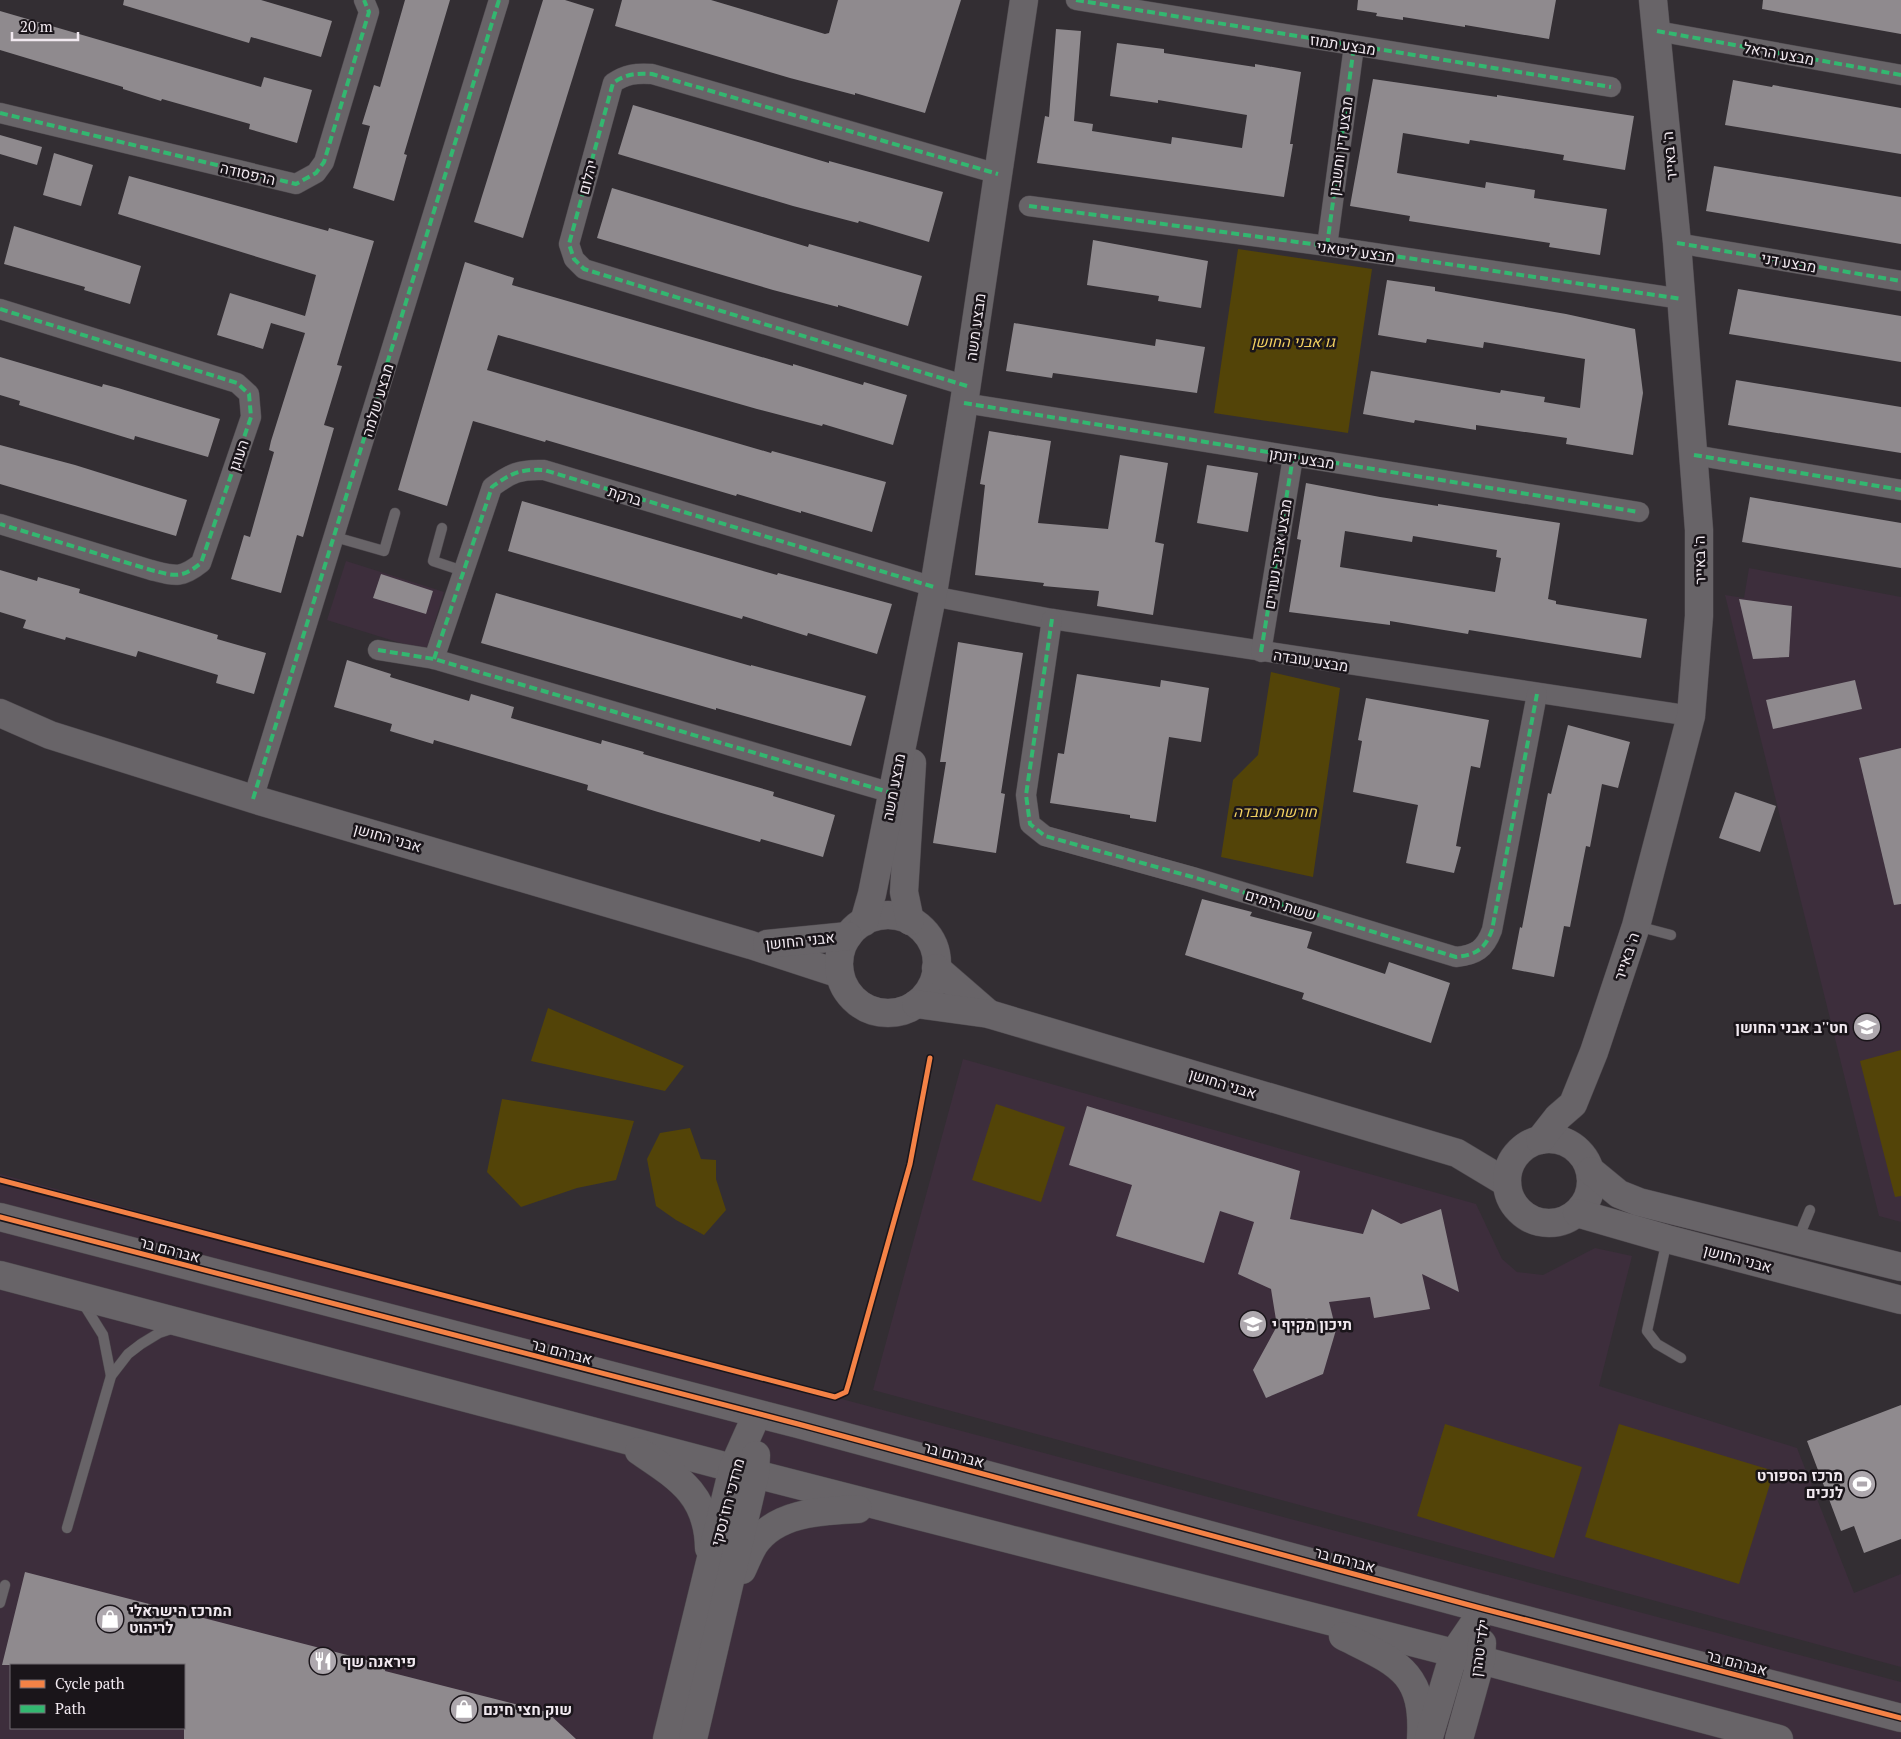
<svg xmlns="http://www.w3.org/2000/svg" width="1901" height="1739" font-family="'PT Serif',Heebo,serif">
  <rect width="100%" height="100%" fill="#332e33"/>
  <g fill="#3d2e3c" fill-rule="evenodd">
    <polygon points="346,561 444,592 426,651 327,620"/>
    <polygon points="1749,568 1901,597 1901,1222 1879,1216 1725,595 1744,598"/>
    <polygon points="963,1059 1476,1204 1502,1259 1517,1272 1543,1275 1595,1248 1632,1256 1599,1386 1797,1448 1854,1593 1901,1574 1901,1667 873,1390"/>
    <path d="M0 1174 1901 1682V1739H0ZM11 1665H184V1728H11Z"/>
  </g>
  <g fill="#534408">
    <polygon points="1238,249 1372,269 1348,433 1214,413"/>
    <polygon points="1271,672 1340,688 1313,877 1221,857 1233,780 1258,755"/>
    <polygon points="548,1008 684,1066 665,1091 531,1061"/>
    <polygon points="1901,1050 1901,1196 1895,1197 1860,1061"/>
    <polygon points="502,1099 634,1121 616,1180 577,1188 521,1207 487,1172"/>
    <polygon points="996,1104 1065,1127 1041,1202 972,1180"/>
    <polygon points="690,1128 701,1159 716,1160 716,1179 726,1210 704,1235 676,1220 656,1206 647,1159 660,1133"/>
    <polygon points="1445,1424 1582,1467 1554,1558 1417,1516"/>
    <polygon points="1619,1424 1774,1471 1739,1584 1585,1537"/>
  </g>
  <g fill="#8f8a8e" fill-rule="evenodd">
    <polygon points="124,0 261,0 332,21 321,57 251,37 249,43 123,5"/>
    <polygon points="405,0 450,0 404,154 407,155 394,201 353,188 370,126 362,124 374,85 380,87"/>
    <polygon points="543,0 565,0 594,9 523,238 474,222"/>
    <polygon points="622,0 711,0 825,34 829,33 838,0 961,0 925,113 855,93 855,95 790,78 615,26"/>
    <polygon points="1358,0 1556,0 1549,39 1465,25 1465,27 1403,17 1403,20 1376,16 1377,13 1357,10"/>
    <polygon points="1763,0 1901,0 1901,34 1762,9"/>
    <polygon points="0,11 261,87 264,77 312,90 297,143 249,129 250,124 162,99 161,101 123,89 123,87 0,50"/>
    <polygon points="1056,29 1081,31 1074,121 1093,124 1092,131 1171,144 1172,137 1242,148 1247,115 1158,100 1158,103 1110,96 1117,43 1164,49 1164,53 1255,67 1255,64 1301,72 1290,144 1293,144 1284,197 1037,163 1045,116 1049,117"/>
    <polygon points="1373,79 1497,97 1497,95 1634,116 1625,170 1563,160 1564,155 1470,140 1469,144 1403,133 1397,173 1485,188 1486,182 1535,190 1534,198 1607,209 1600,255 1549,247 1550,243 1409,221 1410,216 1350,206"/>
    <polygon points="1733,80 1772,87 1773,85 1901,108 1901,154 1725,125"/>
    <polygon points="633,105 829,163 829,161 943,192 929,242 859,221 858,223 793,206 618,154"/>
    <polygon points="0,135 42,147 37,165 0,154"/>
    <polygon points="54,153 93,165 81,206 43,195"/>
    <polygon points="1714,166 1901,197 1901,244 1706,211"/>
    <polygon points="129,176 328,231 329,228 374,241 337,365 342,366 324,425 334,428 303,537 297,535 281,593 231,579 244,535 250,537 274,452 269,450 271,441 305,333 271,323 263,349 217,335 230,293 305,316 316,275 118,214"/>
    <polygon points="612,188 808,247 809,244 922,276 908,326 838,305 838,307 773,290 597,238"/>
    <polygon points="14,226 141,266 130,304 84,290 85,287 4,264"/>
    <polygon points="1093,240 1208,261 1201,308 1158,301 1159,296 1087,285"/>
    <polygon points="465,262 514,278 512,285 793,366 793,364 863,385 864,382 907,395 893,445 823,424 822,426 757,409 498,335 487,370 771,453 772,451 886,482 872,532 801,511 801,513 737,494 736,496 546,440 545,442 473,421 447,506 398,490"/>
    <polygon points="1387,280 1435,287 1435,291 1566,314 1635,329 1643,393 1633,455 1566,444 1567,438 1476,425 1476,430 1415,420 1414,423 1363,414 1371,371 1500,393 1501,390 1545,397 1544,402 1580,408 1585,359 1484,342 1483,348 1427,339 1426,343 1378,335"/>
    <polygon points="1738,289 1901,316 1901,362 1729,334"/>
    <polygon points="1014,323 1155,346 1156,339 1205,347 1197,393 1053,373 1052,378 1006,371"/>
    <polygon points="0,357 102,387 103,384 118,388 220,419 208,457 135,436 134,440 19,405 20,401 0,395"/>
    <polygon points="1736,380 1901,407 1901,453 1728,425"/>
    <polygon points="989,431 1051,441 1038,523 1108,529 1120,455 1168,463 1155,542 1164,544 1153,615 1097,606 1099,591 1043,586 1044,583 975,575 985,485 980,484"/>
    <polygon points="0,445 75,465 187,500 176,536 0,484"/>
    <polygon points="1207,465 1258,473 1248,532 1197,523"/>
    <path d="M1306 483 1380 497 1438 506V504L1560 523 1548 599 1556 601V604L1647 619 1641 658 1469 630 1468 634 1390 621V625L1289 612 1301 540 1297 539ZM1345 531 1412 542 1413 536 1497 550 1496 557 1501 558 1495 592 1340 567Z"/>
    <polygon points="1750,497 1901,523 1901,568 1742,542"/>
    <polygon points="522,501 777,575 778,573 892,604 877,654 808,633 807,636 743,616 742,619 508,551"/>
    <polygon points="0,570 37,581 38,577 80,589 79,593 218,635 217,639 266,653 254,694 216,683 218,675 138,651 136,657 66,637 65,640 23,628 26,620 0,612"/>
    <polygon points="381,574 433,591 426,614 373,598"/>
    <polygon points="496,593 751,666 751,665 866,696 851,746 716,708 716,710 481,643"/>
    <polygon points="1739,599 1792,606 1789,657 1753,659"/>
    <polygon points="958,642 1023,653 1001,793 1005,794 996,853 933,843 946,762 940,762"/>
    <polygon points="347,660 391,674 390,677 469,701 471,694 514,707 511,718 601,744 602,740 644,752 643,754 774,792 773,796 835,815 823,857 761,839 760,842 658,812 587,790 588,785 434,740 433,744 390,731 392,724 334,707"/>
    <polygon points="1077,674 1160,687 1161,680 1209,688 1201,742 1169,737 1156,822 1130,818 1130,815 1050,803 1058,753 1064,754"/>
    <polygon points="1855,680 1862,709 1773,729 1766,700"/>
    <polygon points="1366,698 1489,720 1480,768 1471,766 1456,846 1461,847 1454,873 1406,863 1418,805 1353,792 1362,741 1358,740"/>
    <polygon points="1568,725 1630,742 1618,788 1602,784 1590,847 1586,846 1570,927 1564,926 1554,977 1512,969 1520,927 1522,928 1548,793 1551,794"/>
    <polygon points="1901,748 1901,904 1894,905 1859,758"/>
    <polygon points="1735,792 1776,806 1760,852 1719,838"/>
    <polygon points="1202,899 1252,912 1250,916 1312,932 1307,948 1385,974 1389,962 1450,983 1431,1043 1302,999 1304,993 1185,955"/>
    <polygon points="1087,1106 1300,1171 1290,1219 1363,1234 1372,1209 1401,1224 1441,1209 1459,1292 1422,1274 1430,1309 1374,1318 1370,1297 1329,1302 1336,1330 1323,1374 1266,1398 1253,1370 1277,1326 1271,1289 1238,1274 1254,1222 1220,1211 1204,1263 1116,1236 1132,1185 1069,1165"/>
    <polygon points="1901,1405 1901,1539 1864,1553 1854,1526 1841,1531 1807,1441"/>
    <polygon points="25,1572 386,1665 385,1671 547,1712 576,1739 184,1739 184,1665 2,1665"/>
  </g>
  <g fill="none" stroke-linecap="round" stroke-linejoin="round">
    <defs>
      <g id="lane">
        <polyline points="442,528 433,561 463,571"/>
        <polyline points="335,537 384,551 395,513"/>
        <polyline points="1637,926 1671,935"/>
        <polyline points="1798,1239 1810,1210"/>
        <polyline points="1667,1240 1647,1331 1657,1344 1681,1358"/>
        <polyline points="83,1303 103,1335 111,1376"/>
        <polyline points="67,1528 111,1376 128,1354 141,1344 159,1333 174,1328"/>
        <polyline points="0,1603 5,1585"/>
      </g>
      <g id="street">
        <polyline points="1076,0 1611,87"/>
        <polyline points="1657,31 1901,75"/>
        <polyline points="0,113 296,184 316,173 324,162 369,12 364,0"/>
        <polyline points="1029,206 1327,246 1682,299"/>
        <polyline points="1677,243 1901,281"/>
        <polyline points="1327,246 1354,46"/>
        <path d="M0 309 237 383 249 394 251 417 201 563C181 579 175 576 151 570L0 524"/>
        <path d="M967 386 584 269 574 259 569 244 613 83C626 74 636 73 652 74L998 174"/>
        <polyline points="964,403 1639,512"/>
        <polyline points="1694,455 1901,490"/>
        <polyline points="932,596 1052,619 1691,716"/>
        <path d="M1052 619 1026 795 1030 824 1045 836 1196 878 1456 957C1476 955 1485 949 1492 930L1537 694"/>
        <polyline points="378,650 434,659 892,793"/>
        <polyline points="1261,652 1293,457"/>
        <path d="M434 659 492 487C511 473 520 469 544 470L934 587"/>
        <polyline points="253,799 499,0"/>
      </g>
      <g id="secondary">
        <polyline points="0,713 50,735 253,799 751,945 840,974"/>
        <circle cx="888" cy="964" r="49"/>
        <polyline points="910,921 904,892 912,763"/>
        <polyline points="864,922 872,894 934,587 964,403 1024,0"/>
        <polyline points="767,944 848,936"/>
        <polyline points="936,968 989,1014"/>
        <polyline points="916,1004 989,1014 1457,1153 1507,1183"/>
        <circle cx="1549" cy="1181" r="42"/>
        <polyline points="1540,1140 1558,1117 1573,1104 1594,1052 1636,926 1691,716 1699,616 1699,530 1677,243 1653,0"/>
        <polyline points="1591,1171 1619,1194 1639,1202 1901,1267"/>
        <polyline points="1577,1213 1667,1239 1901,1300"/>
        <polyline points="0,1217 798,1424 1484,1609 1901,1718"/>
        <polyline points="0,1275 755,1474 1454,1653 1779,1739"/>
        <path d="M639 1451C679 1478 708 1495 709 1548"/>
        <path d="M742 1570C746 1562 749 1553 754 1545 776 1512 822 1511 858 1509"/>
        <path d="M1343 1636C1397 1663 1425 1671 1421 1739"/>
        <polyline points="1429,1737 1454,1653 1484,1609"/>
        <polyline points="667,1739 733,1468 757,1414"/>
        <polyline points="693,1739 755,1474 756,1455"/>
        <polyline points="1459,1739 1481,1660 1482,1643"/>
      </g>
    </defs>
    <use href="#lane" stroke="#4e494e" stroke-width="11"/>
    <use href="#street" stroke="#4e494e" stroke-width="21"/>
    <use href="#secondary" stroke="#4e494e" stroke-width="29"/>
    <use href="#lane" stroke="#686468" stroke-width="10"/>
    <use href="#street" stroke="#686468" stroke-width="20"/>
    <use href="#secondary" stroke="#686468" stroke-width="28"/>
    <g stroke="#33b770" stroke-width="4" stroke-dasharray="8 4" stroke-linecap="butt">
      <polyline points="1076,0 1611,87"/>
      <polyline points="1657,31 1901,75"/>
      <polyline points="0,113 296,184 316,173 324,162 369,12 364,0"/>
      <polyline points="1029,206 1327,246 1682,299"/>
      <polyline points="1677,243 1901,281"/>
      <polyline points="1327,246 1354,46"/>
      <path d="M0 309 237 383 249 394 251 417 201 563C181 579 175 576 151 570L0 524"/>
      <path d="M967 386 584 269 574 259 569 244 613 83C626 74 636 73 652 74L998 174"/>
      <polyline points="964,403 1639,512"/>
      <polyline points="1694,455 1901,490"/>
      <path d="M1052 619 1026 795 1030 824 1045 836 1196 878 1456 957C1476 955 1485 949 1492 930L1537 694"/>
      <polyline points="378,650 434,659 892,793"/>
      <polyline points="1261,652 1293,457"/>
      <path d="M434 659 492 487C511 473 520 469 544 470L934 587"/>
      <polyline points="253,799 499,0"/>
    </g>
    <defs>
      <g id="cycleway">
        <polyline points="0,1180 835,1397 846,1392 849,1382 910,1164 930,1058"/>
        <polyline points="0,1217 798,1424 1484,1609 1901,1718"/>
      </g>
    </defs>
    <use href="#cycleway" stroke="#1a151a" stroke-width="8"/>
    <use href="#cycleway" stroke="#f48246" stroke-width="5"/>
  </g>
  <defs>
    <symbol id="school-disc" viewBox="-11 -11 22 22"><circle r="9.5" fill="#aea8ae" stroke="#1a151a"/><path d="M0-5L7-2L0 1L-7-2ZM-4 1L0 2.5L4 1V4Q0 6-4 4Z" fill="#fff"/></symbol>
    <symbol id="stadium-disc" viewBox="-11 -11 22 22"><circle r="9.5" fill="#aea8ae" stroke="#1a151a"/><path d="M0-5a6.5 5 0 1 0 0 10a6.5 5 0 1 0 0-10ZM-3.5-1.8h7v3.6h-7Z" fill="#fff"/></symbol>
    <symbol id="shop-disc" viewBox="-11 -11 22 22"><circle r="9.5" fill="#aea8ae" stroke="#1a151a"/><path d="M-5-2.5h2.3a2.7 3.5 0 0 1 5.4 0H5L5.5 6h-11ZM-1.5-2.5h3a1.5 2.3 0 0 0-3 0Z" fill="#fff"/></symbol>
    <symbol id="restaurant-disc" viewBox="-11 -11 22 22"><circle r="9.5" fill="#aea8ae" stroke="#1a151a"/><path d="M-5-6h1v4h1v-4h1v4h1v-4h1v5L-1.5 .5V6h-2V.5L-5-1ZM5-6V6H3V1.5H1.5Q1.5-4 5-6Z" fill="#fff"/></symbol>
  </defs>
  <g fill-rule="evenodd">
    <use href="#school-disc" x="1851" y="1011" width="32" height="32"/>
    <use href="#school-disc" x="1237" y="1308" width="32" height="32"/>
    <use href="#stadium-disc" x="1846" y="1468" width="32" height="32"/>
    <use href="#shop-disc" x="94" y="1603" width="32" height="32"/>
    <use href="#restaurant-disc" x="307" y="1645" width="32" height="32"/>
    <use href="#shop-disc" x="448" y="1693" width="32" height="32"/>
  </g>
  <g text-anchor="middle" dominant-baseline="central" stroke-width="5" stroke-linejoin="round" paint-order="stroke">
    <g font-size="15" fill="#f1e9f0" stroke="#1a151a">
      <text transform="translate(1343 44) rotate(9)">מבצע תמוז</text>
      <text transform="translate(1779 53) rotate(10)">מבצע הראל</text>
      <text transform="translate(1340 146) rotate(-82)">מבצע דין וחשבון</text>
      <text transform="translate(1669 156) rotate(-95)">ה' באייר</text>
      <text transform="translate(248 173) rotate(13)">הרפסודה</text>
      <text transform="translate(587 177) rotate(-75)">יהלום</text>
      <text transform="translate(1356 251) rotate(8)">מבצע ליטאני</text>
      <text transform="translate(1789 262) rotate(10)">מבצע דני</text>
      <text transform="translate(975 327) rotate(-82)">מבצע משה</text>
      <text transform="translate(377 400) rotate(-73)">מבצע שלמה</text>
      <text transform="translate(238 455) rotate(-71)">העוגן</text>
      <text transform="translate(1302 458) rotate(9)">מבצע יונתן</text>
      <text transform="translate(625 495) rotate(17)">ברקת</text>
      <text transform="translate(1277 554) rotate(-81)">מבצע אביב נעורים</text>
      <text transform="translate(1699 560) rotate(-91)">ה' באייר</text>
      <text transform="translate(1311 660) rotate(9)">מבצע עובדה</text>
      <text transform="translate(893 787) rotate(-79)">מבצע משה</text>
      <text transform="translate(388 837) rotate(16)">אבני החושן</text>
      <text transform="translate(1281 904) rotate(17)">ששת הימים</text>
      <text transform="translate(800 940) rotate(-6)">אבני החושן</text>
      <text transform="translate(1626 956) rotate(-71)">ה' באייר</text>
      <text transform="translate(1223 1083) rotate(17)">אבני החושן</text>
      <text transform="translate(170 1249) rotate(15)">אברהם בר</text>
      <text transform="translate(1738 1258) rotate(15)">אבני החושן</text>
      <text transform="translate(562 1351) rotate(15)">אברהם בר</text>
      <text transform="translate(954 1454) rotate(15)">אברהם בר</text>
      <text transform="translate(727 1502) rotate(-75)">מרדכי רוז'נסקי</text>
      <text transform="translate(1345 1559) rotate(15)">אברהם בר</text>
      <text transform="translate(1479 1648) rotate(-82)">ילדי טהרן</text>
      <text transform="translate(1737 1662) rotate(15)">אברהם בר</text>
    </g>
    <g font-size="15" font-style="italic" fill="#f2d060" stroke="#1a151a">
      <text x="1293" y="341">גו אבני החושן</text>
      <text x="1275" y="811">חורשת עובדה</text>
    </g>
    <g font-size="15" font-weight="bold" fill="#f1e9f0" stroke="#1a151a" text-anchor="start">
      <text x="1848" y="1027" text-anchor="end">חט''ב אבני החושן</text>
      <text x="1272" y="1324">תיכון מקיף י</text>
      <text x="1843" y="1475" text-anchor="end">מרכז הספורט<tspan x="1843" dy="17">לנכים</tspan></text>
      <text x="129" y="1610">המרכז הישראלי<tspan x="129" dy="17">לריהוט</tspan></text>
      <text x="342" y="1661">פיראנה שף</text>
      <text x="483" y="1709">שוק חצי חינם</text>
    </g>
  </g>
  <rect x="10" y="1664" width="175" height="65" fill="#1a151a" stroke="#706a70"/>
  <rect x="20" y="1680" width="25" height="8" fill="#f48246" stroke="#706a70"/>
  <text x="55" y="1689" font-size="15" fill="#f1e9f0">Cycle path</text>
  <rect x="20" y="1705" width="25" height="8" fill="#33b770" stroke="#706a70"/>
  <text x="55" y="1714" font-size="15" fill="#f1e9f0">Path</text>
  <path d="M12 32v8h66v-8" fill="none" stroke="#f1e9f0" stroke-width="2.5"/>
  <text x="20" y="32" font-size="15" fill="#f1e9f0" stroke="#1a151a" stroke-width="4" paint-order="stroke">20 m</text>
</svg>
